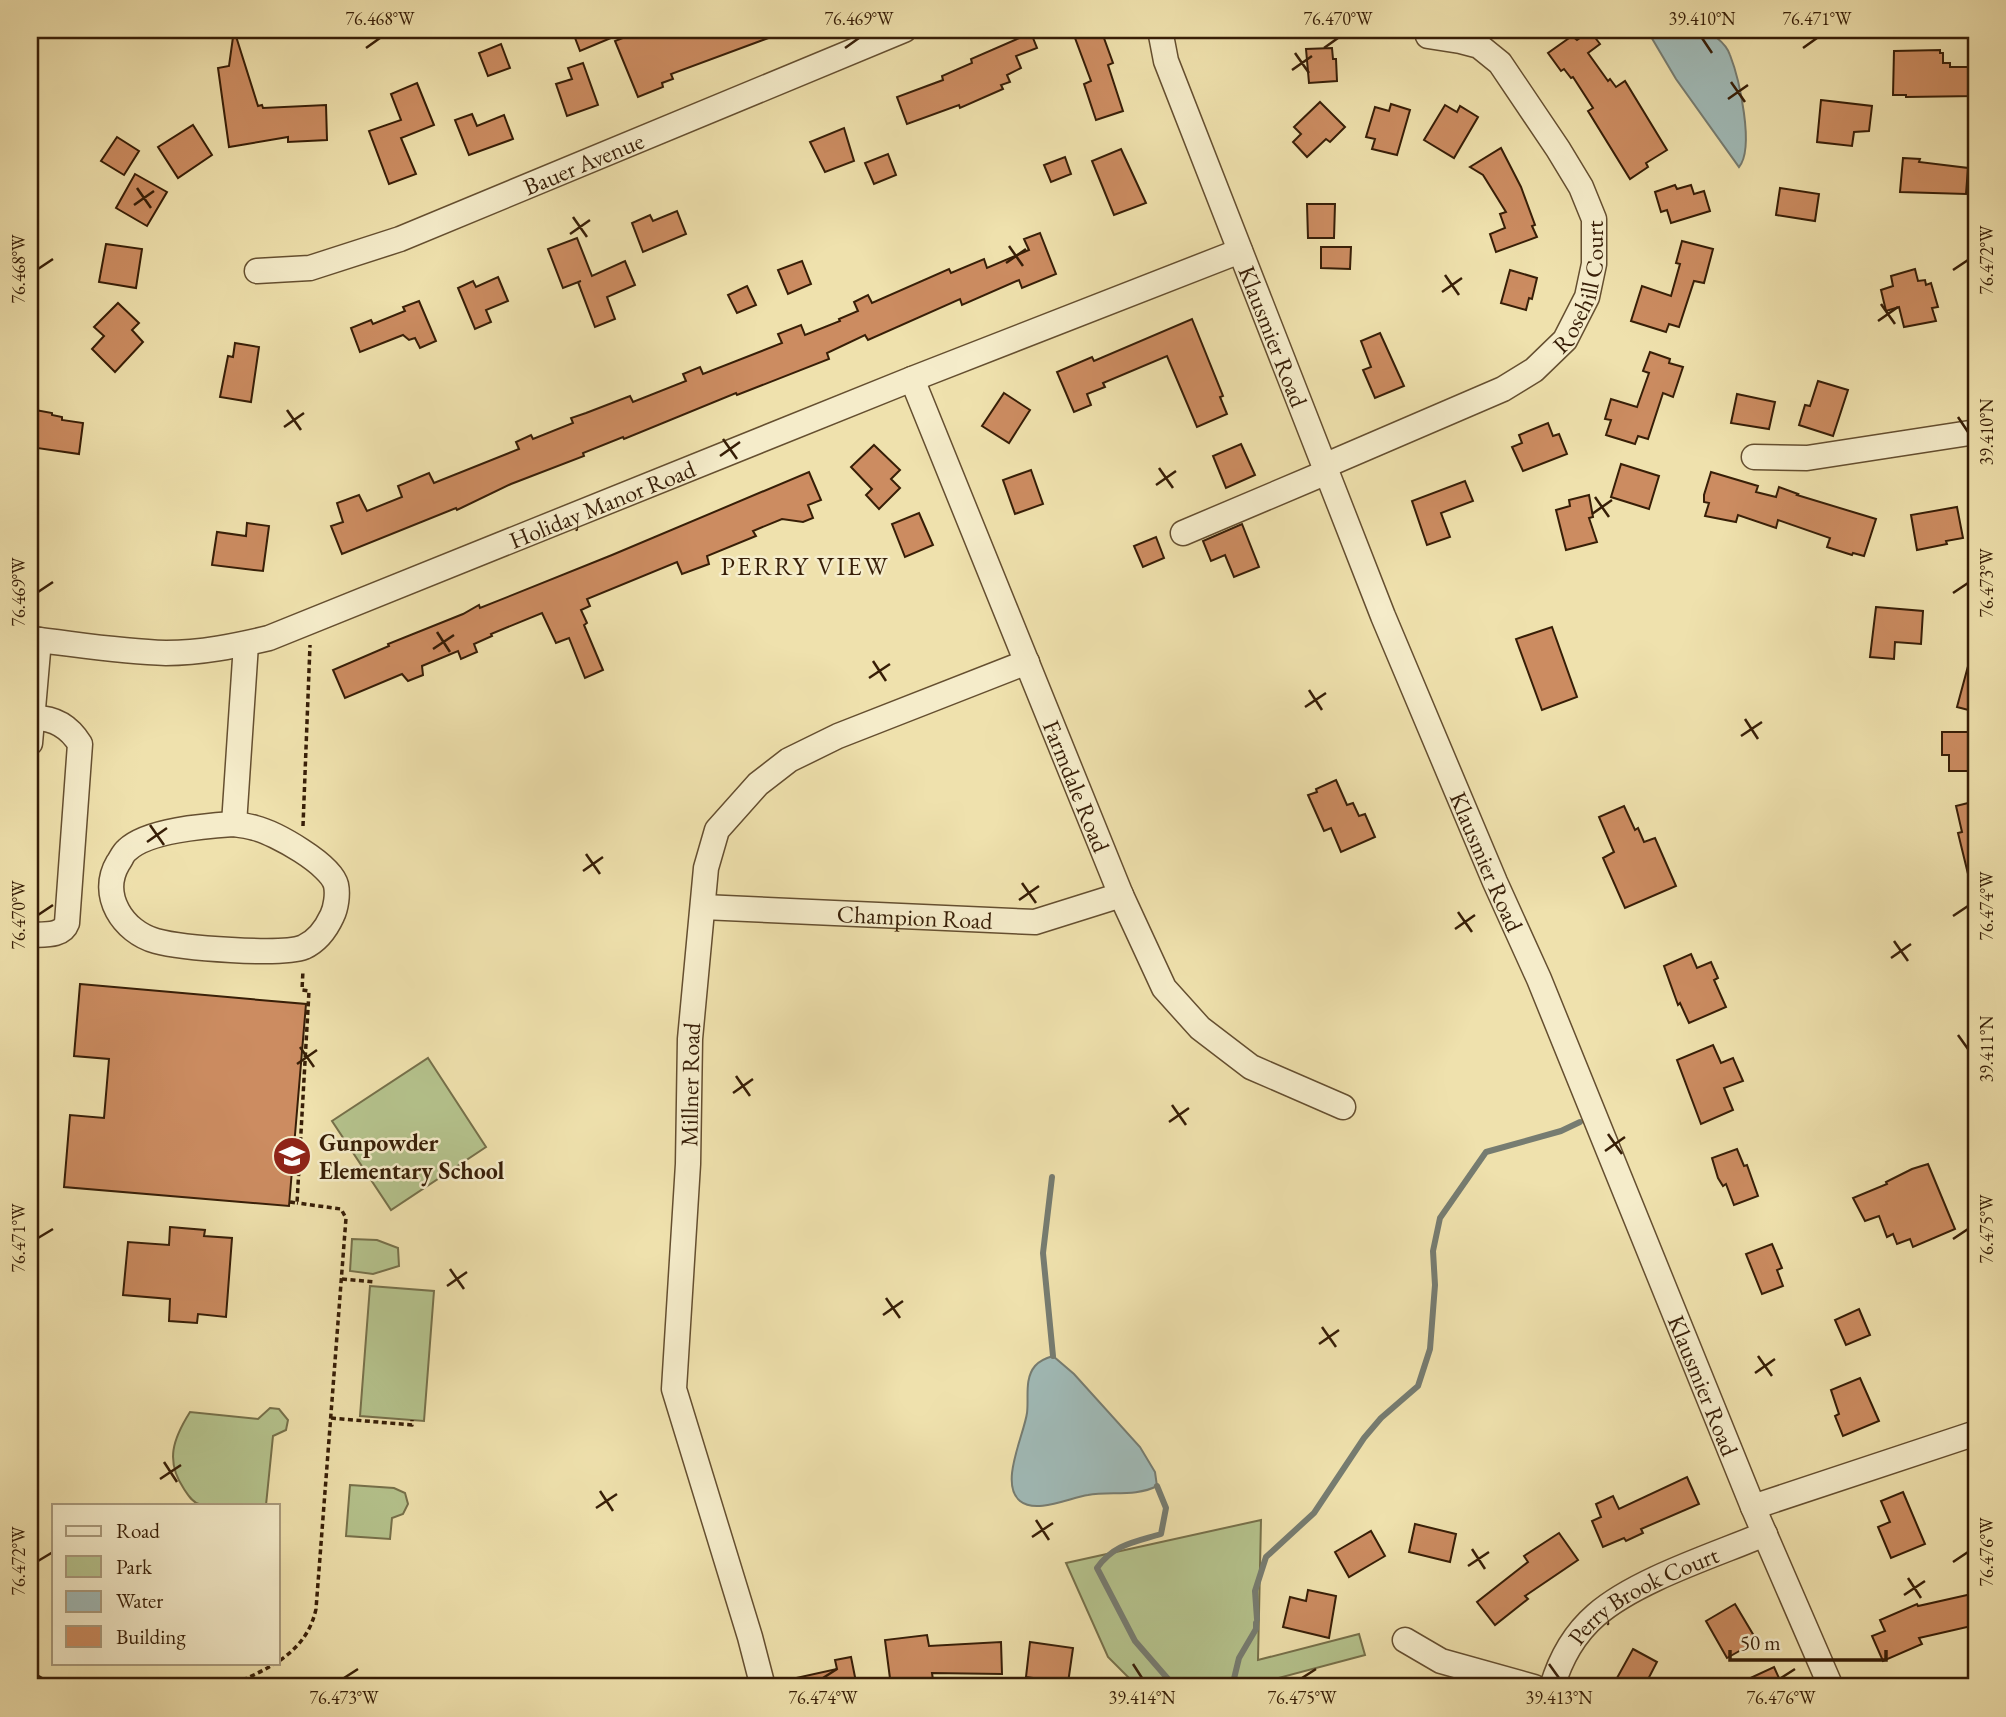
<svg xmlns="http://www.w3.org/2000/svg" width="2006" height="1717" font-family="'EB Garamond',serif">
  <rect width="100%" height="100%" fill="#efe1ad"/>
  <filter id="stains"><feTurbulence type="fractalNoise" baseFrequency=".00286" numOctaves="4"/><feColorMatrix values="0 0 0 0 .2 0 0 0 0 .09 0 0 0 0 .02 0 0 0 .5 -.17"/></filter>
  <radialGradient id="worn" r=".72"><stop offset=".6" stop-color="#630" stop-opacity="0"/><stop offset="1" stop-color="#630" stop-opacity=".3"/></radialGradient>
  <g fill="#b5c38d" stroke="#76704a" stroke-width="2">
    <polygon points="428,1058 486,1147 391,1210 332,1121"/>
    <polygon points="352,1239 377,1240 398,1248 399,1266 373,1274 350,1271"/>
    <polygon points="370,1286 434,1291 424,1421 360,1416"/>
    <path d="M270 1408 279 1409 288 1420 286 1430 273 1436 266 1505C251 1505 210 1509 199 1504 192 1502 188 1495 184 1489 165 1461 173 1439 190 1412L258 1419Z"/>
    <polygon points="350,1485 394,1488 405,1493 408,1504 403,1514 392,1518 390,1539 346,1536"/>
    <polygon points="1261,1520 1258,1660 1359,1634 1365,1655 1267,1681 1270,1687 1138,1687 1108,1657 1066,1563"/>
  </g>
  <g fill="#a0bab7" stroke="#767c71" stroke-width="2">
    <path d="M1647 30C1669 30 1698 24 1717 38 1722 42 1728 49 1730 55 1739 78 1755 148 1739 167L1676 79Z"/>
    <path d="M1053 1356 1074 1374 1140 1447 1155 1472 1157 1486C1136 1497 1110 1491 1088 1495 1069 1498 1036 1514 1020 1501 999 1484 1024 1435 1027 1413 1029 1398 1024 1379 1035 1366 1040 1360 1046 1358 1053 1356Z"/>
  </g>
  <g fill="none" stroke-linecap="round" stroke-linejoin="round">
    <g stroke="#767c71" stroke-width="6">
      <polyline points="1052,1177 1043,1253 1053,1356"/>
      <path d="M1157 1486 1166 1508 1161 1534C1135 1542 1114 1544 1097 1568L1135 1641 1175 1687"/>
      <polyline points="1257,1619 1255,1591 1266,1557 1314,1513 1364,1438 1381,1418 1418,1386 1430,1349 1435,1285 1433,1251 1440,1218 1486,1152 1561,1131 1580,1122"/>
      <polyline points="1232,1687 1239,1658 1256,1629 1256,1623"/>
    </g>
  </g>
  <g fill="#cc8c61" stroke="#371e07" stroke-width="2">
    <polygon points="234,30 258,106 262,105 263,108 326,105 327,140 288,142 288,137 229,147 218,68 229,66"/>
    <polygon points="572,30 630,30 580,51"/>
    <polygon points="643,30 668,30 670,35 683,30 790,30 671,74 673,79 662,83 663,87 638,97 615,41"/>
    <polygon points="1072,30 1101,30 1113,63 1108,65 1123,111 1096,120 1084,84 1091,81"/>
    <polygon points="1590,31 1600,44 1588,53 1608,81 1610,79 1616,87 1625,81 1667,150 1646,163 1648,167 1630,179 1588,111 1593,108 1573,77 1571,78 1564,69 1561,71 1548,53 1572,36 1577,40"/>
    <polygon points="1031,33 1037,48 1016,56 1021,68 1007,75 1010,82 1001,85 1003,89 960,108 959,105 907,124 897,97 943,80 942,76 972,63 971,59"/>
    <polygon points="501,44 510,68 488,76 479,53"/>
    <polygon points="1332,48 1333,59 1336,59 1337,81 1309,83 1306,49"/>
    <polygon points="1940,50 1940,53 1943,53 1943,63 1950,63 1950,67 1976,67 1976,96 1906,97 1906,95 1893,95 1894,51"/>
    <polygon points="583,63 598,105 567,116 556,84 572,79 568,68"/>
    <polygon points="417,83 434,125 401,138 416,174 389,184 369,131 401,120 391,94"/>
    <polygon points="1821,100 1872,106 1869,131 1854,132 1852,146 1817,142"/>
    <polygon points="1320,102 1345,127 1330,142 1326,139 1307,157 1293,142 1301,134 1294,127"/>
    <polygon points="1391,104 1410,110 1397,155 1372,149 1375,139 1366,137 1375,107 1389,111"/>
    <polygon points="1445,105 1457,112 1460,106 1478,117 1454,158 1424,140"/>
    <polygon points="472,114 477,126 504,115 513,139 469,155 455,120"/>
    <polygon points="193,125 212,155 178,178 158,147"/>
    <polygon points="844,128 854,161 825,172 810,142"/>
    <polygon points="117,137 139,151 124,175 101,161"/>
    <polygon points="1501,148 1521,187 1535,225 1532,226 1537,237 1496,252 1490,234 1505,228 1500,214 1506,212 1483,175 1470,167"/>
    <polygon points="1121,149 1146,203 1114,215 1092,161"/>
    <polygon points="888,154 896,175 874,184 865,163"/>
    <polygon points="1065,157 1071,174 1051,182 1044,165"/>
    <polygon points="1903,158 1920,159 1919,162 1968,168 1966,194 1900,192"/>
    <polygon points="135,174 167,192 147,226 116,208"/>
    <polygon points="1675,185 1677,189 1691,185 1694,194 1704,191 1710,211 1671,223 1667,210 1661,212 1655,192"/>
    <polygon points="1780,188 1819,194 1815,221 1776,215"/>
    <polygon points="1307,204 1335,204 1334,238 1308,238"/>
    <polygon points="677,211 686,234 643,252 632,223 650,215 653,221"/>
    <polygon points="1040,233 1056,274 1022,288 1019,280 962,305 960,299 868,340 865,335 827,353 829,359 737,395 736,393 624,439 623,437 583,453 584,456 511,484 457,510 456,508 342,554 331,526 343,522 337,503 359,495 367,511 402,497 398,486 429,473 434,483 519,449 516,442 531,435 533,439 573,423 571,418 586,413 630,396 633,402 686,381 683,374 700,367 703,374 782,343 778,334 801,325 805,335 840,321 839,319 858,311 854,302 868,295 872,303 949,269 951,273 984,259 987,268 1029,250 1024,239"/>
    <polygon points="577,238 592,276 625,261 635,285 607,297 615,319 595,327 578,282 581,281 563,288 548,249"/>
    <polygon points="1682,241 1713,249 1704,283 1694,281 1679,327 1669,324 1666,332 1631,321 1642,286 1671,296 1680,264 1676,263"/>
    <polygon points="106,244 142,249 136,288 99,282"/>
    <polygon points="1321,247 1351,247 1350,269 1321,268"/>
    <polygon points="802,261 811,284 788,294 778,270"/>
    <polygon points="1915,269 1918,281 1925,280 1926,285 1931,283 1938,307 1932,308 1936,321 1904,327 1899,307 1886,311 1881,290 1893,286 1891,276"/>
    <polygon points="1510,270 1537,278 1532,299 1529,298 1526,310 1501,303"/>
    <polygon points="498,277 508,301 486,310 491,322 475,329 458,288 473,281 476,287"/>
    <polygon points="747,286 756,305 737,313 728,295"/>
    <polygon points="419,301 436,341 420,348 415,338 409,340 403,335 360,352 351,328 371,320 373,324 405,311 403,307"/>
    <polygon points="118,303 139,323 132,330 143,342 115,372 92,349 104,336 94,327"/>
    <polygon points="1192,319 1223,396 1220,397 1227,414 1197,427 1167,356 1103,383 1105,387 1087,394 1091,405 1074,412 1057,372 1092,357 1094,361"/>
    <polygon points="1380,333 1404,386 1375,398 1363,370 1371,367 1361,341"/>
    <polygon points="235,343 259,347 251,402 220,397 228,356 233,357"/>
    <polygon points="1650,352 1670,359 1669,363 1683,367 1673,397 1663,393 1648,439 1638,436 1635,444 1606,435 1611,420 1605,419 1611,399 1637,407 1649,373 1643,371"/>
    <polygon points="1818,381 1848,390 1833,436 1799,425 1805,405 1810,406"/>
    <polygon points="1004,393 1030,410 1009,443 982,426"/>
    <polygon points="1737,394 1775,402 1769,429 1731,423"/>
    <polygon points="30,409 52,413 52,415 62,417 62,420 83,423 79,454 30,447"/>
    <polygon points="1548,423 1553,436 1559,434 1567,454 1523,471 1512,447 1522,443 1519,435"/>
    <polygon points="1241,444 1255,475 1226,488 1213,456"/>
    <polygon points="874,445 900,470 891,479 900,488 879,509 866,495 872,489 851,467"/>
    <polygon points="1621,464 1659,476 1649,509 1611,497"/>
    <polygon points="1031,470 1043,504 1015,514 1003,480"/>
    <polygon points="809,472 821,500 808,505 813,518 803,522 782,519 753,531 756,536 707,556 709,564 682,574 677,562 587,599 590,606 581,610 587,623 584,625 603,670 585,678 569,638 556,643 542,613 491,634 492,636 474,644 477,652 461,659 458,651 422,666 423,675 408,681 402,674 345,698 333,670 389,646 388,644 463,614 479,605 480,608 612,555"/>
    <polygon points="1711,472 1758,486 1756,492 1776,497 1779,487 1798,494 1797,495 1876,519 1864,556 1853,553 1852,555 1827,547 1830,538 1778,520 1776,528 1738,515 1736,522 1705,516 1709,503 1704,502 1704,495"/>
    <polygon points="1465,481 1473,501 1441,513 1450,537 1427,545 1412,501"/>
    <polygon points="1589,495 1593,517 1589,518 1597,542 1566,550 1556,510 1570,506 1569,500"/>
    <polygon points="1957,507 1963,538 1946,541 1947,544 1917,550 1911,515"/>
    <polygon points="919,513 933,545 905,557 892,524"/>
    <polygon points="247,523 269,526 263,571 212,565 217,532 246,536"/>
    <polygon points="1242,524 1259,567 1234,577 1225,555 1211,561 1203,541"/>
    <polygon points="1156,537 1164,558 1143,567 1134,546"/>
    <polygon points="1876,607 1923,611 1921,644 1895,642 1894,659 1870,657"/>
    <polygon points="1552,627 1577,697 1542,710 1516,639"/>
    <polygon points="1971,655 1976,655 1976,712 1957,707"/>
    <polygon points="1942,732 1976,732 1976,771 1949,771 1949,755 1942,755"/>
    <polygon points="1336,780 1347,805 1353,803 1359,816 1365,814 1375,837 1341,852 1331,828 1324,831 1308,795 1317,792 1316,789"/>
    <polygon points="1976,801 1976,881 1970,882 1958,833 1962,832 1956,806"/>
    <polygon points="1624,806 1635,830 1638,828 1644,842 1655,838 1676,886 1625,908 1603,858 1614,852 1599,817"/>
    <polygon points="1691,954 1697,968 1711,962 1718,978 1714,980 1726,1007 1689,1023 1680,1003 1678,1005 1664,966"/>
    <polygon points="80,984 306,1004 289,1206 64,1187 70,1115 104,1118 109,1059 74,1056"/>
    <polygon points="1713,1045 1721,1063 1733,1058 1743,1081 1724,1088 1733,1110 1701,1124 1677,1060"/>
    <polygon points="1737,1149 1744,1166 1747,1165 1758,1196 1734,1205 1726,1184 1723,1186 1718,1178 1712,1158"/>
    <polygon points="1928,1164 1955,1229 1913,1247 1910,1239 1897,1244 1893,1234 1887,1237 1879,1216 1865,1221 1853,1198 1887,1184 1886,1182 1912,1169"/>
    <polygon points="170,1227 205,1230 204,1236 232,1238 226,1317 198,1314 197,1323 169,1321 170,1299 123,1295 128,1242 169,1245"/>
    <polygon points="1772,1244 1782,1268 1777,1270 1783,1286 1762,1294 1746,1254"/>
    <polygon points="1859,1309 1870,1335 1846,1345 1835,1320"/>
    <polygon points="1860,1378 1879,1421 1843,1436 1835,1416 1839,1414 1831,1390"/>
    <polygon points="1687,1477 1699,1504 1641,1529 1643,1533 1626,1541 1624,1538 1603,1547 1592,1521 1601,1517 1596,1504 1613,1496 1619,1509"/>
    <polygon points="1903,1492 1925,1544 1891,1558 1878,1527 1890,1522 1881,1501"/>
    <polygon points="1415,1524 1456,1534 1450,1562 1409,1552"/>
    <polygon points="1371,1531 1385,1556 1349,1577 1335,1552"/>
    <polygon points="1559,1533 1578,1560 1525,1596 1528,1599 1495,1625 1477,1602 1528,1562 1524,1556"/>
    <polygon points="1308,1590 1336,1596 1329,1638 1283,1627 1290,1597 1306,1601"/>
    <polygon points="1976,1593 1976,1625 1919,1638 1922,1644 1883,1661 1872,1636 1885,1631 1880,1620 1917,1604 1918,1606"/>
    <polygon points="1735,1604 1757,1641 1727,1658 1706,1621"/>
    <polygon points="927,1635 929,1646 1001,1642 1002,1674 932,1673 933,1680 891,1686 885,1640"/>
    <polygon points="1030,1642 1073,1648 1068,1683 1026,1677"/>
    <polygon points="1633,1649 1657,1662 1644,1687 1612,1687"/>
    <polygon points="851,1657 857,1687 788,1687 787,1680 837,1669 835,1660"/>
    <polygon points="1774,1667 1783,1687 1731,1687"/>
  </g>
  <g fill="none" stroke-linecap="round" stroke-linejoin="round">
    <defs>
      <g id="minor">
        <path id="s1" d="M1160 30 1166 61 1383 616 1495 882 1539 979 1753 1507 1831 1687"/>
        <path id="s2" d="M257 271 310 268 400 239 904 30"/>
        <path id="s3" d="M912 379 1121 895 1164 988 1200 1028 1251 1067 1343 1107"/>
        <polyline points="1754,457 1807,458 1976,432"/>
        <path id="s4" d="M1324 466 1503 389 1534 370 1565 340 1587 297 1594 264V219L1581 187 1558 149 1500 63 1479 46 1460 41 1428 36"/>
        <polyline points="1183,533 1327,472"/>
        <path id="s5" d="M30 639C75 644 120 652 166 653 201 653 235 646 269 638L912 379 1240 251"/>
        <polyline points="30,743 39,640"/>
        <path d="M234 824C241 825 248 826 255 828 275 833 331 864 336 885 338 894 336 908 332 916 326 929 317 941 304 947 282 956 181 948 156 941 123 932 99 895 118 863 121 859 123 853 127 850 148 830 206 826 234 824Z"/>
        <polyline points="234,824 246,644"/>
        <path id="s6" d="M703 907 1035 922 1121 895"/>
        <path d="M30 935C43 934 62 937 67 923L80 744C69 726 53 717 32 718"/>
        <polyline points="1753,1507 1976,1433"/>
        <polyline points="1405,1640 1441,1661 1534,1687"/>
        <path id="s7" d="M763 1687 750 1637 674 1389 688 1164 690 1039 706 868 717 830 758 784 789 760 838 736 1027 662"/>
        <path id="s8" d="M1552 1687C1560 1660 1574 1634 1596 1615 1636 1580 1715 1555 1765 1534"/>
      </g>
    </defs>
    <use href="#minor" stroke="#654f30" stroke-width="27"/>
    <g stroke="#371e07" stroke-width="3.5" stroke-dasharray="5 3.5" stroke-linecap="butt">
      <polyline points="303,826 310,645"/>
      <polyline points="290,1202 297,1203 309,991 302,990 303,970"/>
      <polyline points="342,1279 375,1282"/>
      <polyline points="331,1418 412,1425 412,1420"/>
      <polyline points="30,1672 57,1687"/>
      <path d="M227 1687C265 1670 306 1655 316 1609L346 1218 341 1209 297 1203"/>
    </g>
    <use href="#minor" stroke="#f5ecca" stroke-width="24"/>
  </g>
  <path fill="none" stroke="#371e07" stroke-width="2.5" d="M1702 38 1712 53M366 48 380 38M845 48 859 38M1324 48 1338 38M1803 48 1817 38M1295 53 1309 73M1292 70 1312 56M1731 82 1745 102M1728 99 1748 85M137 188 151 208M134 205 154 191M573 217 587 237M570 234 590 220M1009 246 1023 266M1006 263 1026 249M38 269 53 259M1953 270 1968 260M1445 275 1459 295M1442 292 1462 278M1881 304 1895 324M1878 321 1898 307M287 410 301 430M1958 417 1968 432M284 427 304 413M723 439 737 459M720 456 740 442M1159 468 1173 488M1156 485 1176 471M1595 497 1609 517M1592 514 1612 500M38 592 53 582M1953 593 1968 583M437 632 450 652M433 649 454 635M873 661 886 681M869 678 890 664M1309 690 1322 710M1305 707 1326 693M1745 719 1758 739M1741 736 1762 722M150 825 164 845M147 842 167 828M586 854 600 874M583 871 603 857M1022 883 1036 903M1019 900 1039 886M1458 912 1472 932M38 915 53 905M1953 916 1968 906M1455 929 1475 915M1894 941 1908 961M1891 958 1911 944M1958 1035 1968 1049M300 1047 314 1067M297 1064 317 1050M736 1076 750 1096M733 1093 753 1079M1172 1105 1186 1125M1169 1122 1189 1108M1608 1134 1622 1154M1605 1151 1625 1137M38 1238 53 1229M1953 1239 1968 1229M450 1269 464 1289M447 1286 467 1272M886 1298 900 1318M883 1315 903 1301M1322 1327 1336 1347M1319 1344 1339 1330M1758 1356 1772 1376M1755 1373 1775 1359M164 1462 177 1482M160 1479 181 1465M600 1491 613 1511M596 1508 617 1494M1036 1520 1049 1540M1032 1537 1053 1523M1472 1549 1485 1569M38 1561 53 1552M1953 1562 1968 1552M1468 1566 1489 1552M1908 1578 1921 1598M1904 1595 1925 1581M1133 1664 1142 1678M1549 1664 1559 1678M344 1678 358 1669M823 1678 837 1669M1302 1678 1316 1669M1781 1678 1795 1669"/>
  <defs>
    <symbol id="school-disc" viewBox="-11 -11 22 22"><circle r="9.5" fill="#8f2418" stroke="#f5ecca"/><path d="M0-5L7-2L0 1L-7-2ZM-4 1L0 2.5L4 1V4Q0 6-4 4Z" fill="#fff"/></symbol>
  </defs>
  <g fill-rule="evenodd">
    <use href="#school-disc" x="270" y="1134" width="44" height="44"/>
  </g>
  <g text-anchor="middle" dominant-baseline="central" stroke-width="5" stroke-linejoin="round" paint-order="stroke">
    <g font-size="24" fill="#371e07" stroke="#f5ecca">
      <text stroke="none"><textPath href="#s2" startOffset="346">Bauer Avenue</textPath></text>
      <text stroke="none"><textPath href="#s4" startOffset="331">Rosehill Court</textPath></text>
      <text stroke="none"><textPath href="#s1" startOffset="327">Klausmier Road</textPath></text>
      <text stroke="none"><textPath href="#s5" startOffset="600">Holiday Manor Road</textPath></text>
      <text stroke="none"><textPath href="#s3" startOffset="439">Farmdale Road</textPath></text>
      <text stroke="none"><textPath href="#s1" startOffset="894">Klausmier Road</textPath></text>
      <text stroke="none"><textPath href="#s6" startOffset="212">Champion Road</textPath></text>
      <text stroke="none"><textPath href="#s7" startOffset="616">Millner Road</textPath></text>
      <text stroke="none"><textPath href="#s1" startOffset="1461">Klausmier Road</textPath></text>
      <text stroke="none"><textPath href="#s8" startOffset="136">Perry Brook Court</textPath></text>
    </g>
    <g font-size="24" font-weight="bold" fill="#371e07" stroke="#f5ecca" text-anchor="start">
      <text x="319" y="1142">Gunpowder<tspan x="319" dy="28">Elementary School</tspan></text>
    </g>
    <g font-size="26" letter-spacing="2" fill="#371e07" stroke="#f5ecca">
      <text x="805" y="566">PERRY VIEW</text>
    </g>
  </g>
  <rect width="2006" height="1717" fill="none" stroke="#efe1ad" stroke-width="77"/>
  <rect x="52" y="1504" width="228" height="161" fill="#f5ecca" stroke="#a99a7c" stroke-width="2"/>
  <rect x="66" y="1526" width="35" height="10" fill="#f5ecca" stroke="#a99a7c" stroke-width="2"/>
  <text x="116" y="1538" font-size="21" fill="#371e07">Road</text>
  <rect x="66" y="1556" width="35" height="21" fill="#b5c38d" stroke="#a99a7c" stroke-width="2"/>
  <text x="116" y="1574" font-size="21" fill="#371e07">Park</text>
  <rect x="66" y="1591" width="35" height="21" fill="#a0bab7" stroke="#a99a7c" stroke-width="2"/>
  <text x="116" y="1608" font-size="21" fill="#371e07">Water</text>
  <rect x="66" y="1626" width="35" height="21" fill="#cc8c61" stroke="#a99a7c" stroke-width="2"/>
  <text x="116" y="1644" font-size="21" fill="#371e07">Building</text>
  <path d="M1730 1650v10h156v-10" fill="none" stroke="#371e07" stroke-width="3.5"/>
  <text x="1740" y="1650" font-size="21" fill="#371e07" stroke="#f5ecca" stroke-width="5" paint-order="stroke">50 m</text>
  <rect x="38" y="38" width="1930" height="1640" fill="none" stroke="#371e07" stroke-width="2.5"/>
  <g font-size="18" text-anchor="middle" fill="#371e07">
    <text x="380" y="25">76.468°W</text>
    <text x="859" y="25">76.469°W</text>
    <text x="1338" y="25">76.470°W</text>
    <text x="1702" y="25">39.410°N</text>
    <text x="1817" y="25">76.471°W</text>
    <text transform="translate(1987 260) rotate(-90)" y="6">76.472°W</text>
    <text transform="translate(19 269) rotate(-90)" y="6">76.468°W</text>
    <text transform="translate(1987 432) rotate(-90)" y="6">39.410°N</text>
    <text transform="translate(1987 583) rotate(-90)" y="6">76.473°W</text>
    <text transform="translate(19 592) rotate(-90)" y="6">76.469°W</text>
    <text transform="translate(1987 906) rotate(-90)" y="6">76.474°W</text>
    <text transform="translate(19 915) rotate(-90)" y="6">76.470°W</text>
    <text transform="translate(1987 1049) rotate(-90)" y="6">39.411°N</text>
    <text transform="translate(1987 1229) rotate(-90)" y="6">76.475°W</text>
    <text transform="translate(19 1238) rotate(-90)" y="6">76.471°W</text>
    <text transform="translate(1987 1552) rotate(-90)" y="6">76.476°W</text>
    <text transform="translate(19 1561) rotate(-90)" y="6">76.472°W</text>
    <text x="344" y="1704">76.473°W</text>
    <text x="823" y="1704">76.474°W</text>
    <text x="1142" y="1704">39.414°N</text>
    <text x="1302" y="1704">76.475°W</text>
    <text x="1559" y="1704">39.413°N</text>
    <text x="1781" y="1704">76.476°W</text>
  </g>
  <rect width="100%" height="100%" filter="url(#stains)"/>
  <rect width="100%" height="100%" fill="url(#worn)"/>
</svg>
